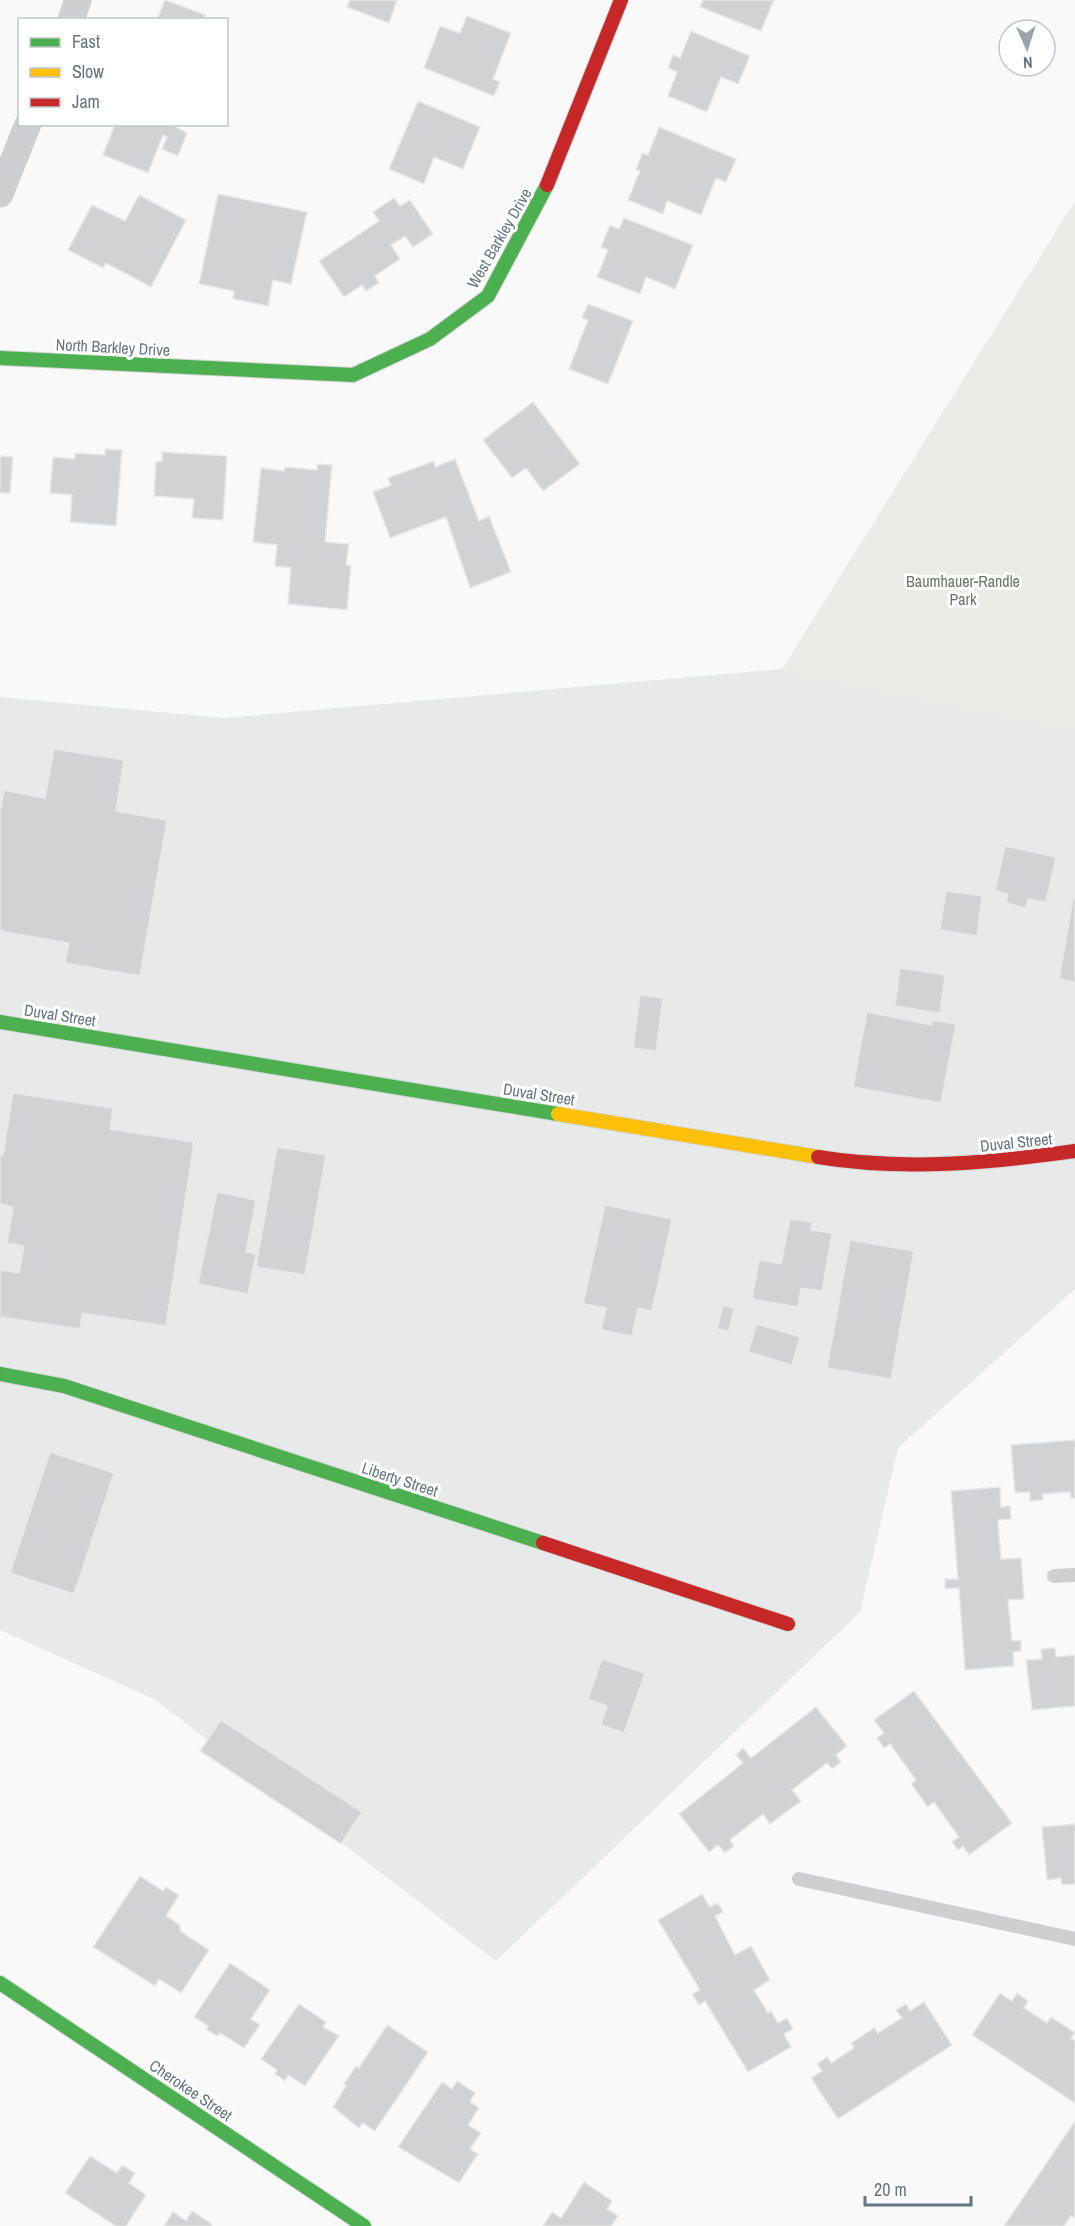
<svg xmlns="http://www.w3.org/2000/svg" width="1075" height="2226" font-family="'Archivo Narrow',sans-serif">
  <rect width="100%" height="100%" fill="#f9f9f9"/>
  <polygon fill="#e8e9e9" points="782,669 1075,728 1075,1289 898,1448 860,1612 496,1961 154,1699 0,1630 0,697 224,718"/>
  <polygon fill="#e8ebe6" points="1075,201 1075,728 782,669"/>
  <g fill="#d0d2d3" stroke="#e8e8e8" stroke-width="1.5">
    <polygon points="165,0 206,15 204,20 157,20"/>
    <polygon points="350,0 397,0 389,23 347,7"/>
    <polygon points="703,0 774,0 761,31 700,7"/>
    <polygon points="467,16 511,33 493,79 500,82 494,96 424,68 440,26 460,33"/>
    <polygon points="691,31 750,56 738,84 721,77 707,112 668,96 677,72 668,68 673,55 680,58"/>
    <polygon points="418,101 480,127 463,169 434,157 424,184 389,169"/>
    <polygon points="115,124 171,124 187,133 178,156 162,149 167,137 163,135 148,173 103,155"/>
    <polygon points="659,127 736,159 726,182 716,178 701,215 667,201 663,214 628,200 640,171 636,170 642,153 648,155"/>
    <polygon points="218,194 307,212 291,284 273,280 268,306 233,299 234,291 199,284"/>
    <polygon points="139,195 186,220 151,287 106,263 103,268 68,250 92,205 125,221"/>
    <polygon points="394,198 400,206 410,200 433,234 413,247 405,236 391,245 400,259 375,276 379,283 366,291 362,285 344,297 319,261 379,221 373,212"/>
    <polygon points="624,218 693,245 675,289 646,277 640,294 597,277 608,250 601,247 610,225 619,229"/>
    <polygon points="588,304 633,321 608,384 569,369 588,320 582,318"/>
    <polygon points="533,402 580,464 543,491 526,468 512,478 483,440"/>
    <polygon points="105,449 122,450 116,526 70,522 72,495 50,493 53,457 75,459 75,453 105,455"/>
    <polygon points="162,452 227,456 223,520 192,518 194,499 154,496 156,462 162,461"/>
    <polygon points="0,456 13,457 10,493 0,493"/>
    <polygon points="455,459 479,521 489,516 511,572 470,588 446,517 390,538 373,492 391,485 388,478 434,461 435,467"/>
    <polygon points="317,464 332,465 325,542 349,544 346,565 351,566 347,610 288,604 291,568 275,566 277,545 253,542 261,468 284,471 285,467 317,470"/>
    <polygon points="54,749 124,760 116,811 167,820 140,976 65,963 69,943 0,931 0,812 4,790 45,798"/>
    <polygon points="1005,846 1056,857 1046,902 1028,899 1026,908 1006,903 1008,894 995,891"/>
    <polygon points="1075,887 1075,982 1059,979"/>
    <polygon points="946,891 982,896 977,936 940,930"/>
    <polygon points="900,968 945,975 940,1013 895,1006"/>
    <polygon points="640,995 663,998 656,1051 633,1048"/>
    <polygon points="867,1012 932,1025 932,1020 956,1024 941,1103 853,1087"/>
    <polygon points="13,1093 113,1108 110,1129 194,1142 166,1326 82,1313 80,1329 0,1317 0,1270 19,1273 24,1246 7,1243 13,1207 0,1204 0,1154 3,1155"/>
    <polygon points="277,1147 326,1155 305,1275 256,1267"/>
    <polygon points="217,1192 256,1200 246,1252 256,1254 248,1294 198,1284"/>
    <polygon points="605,1205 672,1219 652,1311 638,1308 632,1336 601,1330 606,1308 583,1304"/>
    <polygon points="790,1219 812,1222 811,1230 832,1233 822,1291 801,1288 798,1307 752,1299 759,1260 781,1264"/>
    <polygon points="850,1240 914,1251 891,1379 827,1368"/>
    <polygon points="723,1305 734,1308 729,1331 717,1329"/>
    <polygon points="757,1324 800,1337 792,1365 748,1352"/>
    <polygon points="1075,1440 1075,1498 1071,1498 1070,1492 1042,1494 1043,1500 1030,1501 1030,1492 1015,1493 1011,1445"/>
    <polygon points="50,1452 114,1473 74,1594 10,1573"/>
    <polygon points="1000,1487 1001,1507 1010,1506 1011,1519 998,1520 1001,1559 1021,1558 1024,1599 1008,1600 1012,1641 1021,1640 1021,1651 1013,1652 1014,1666 965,1670 959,1588 945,1589 945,1579 958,1579 951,1491"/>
    <polygon points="1055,1648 1056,1657 1075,1655 1075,1706 1032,1710 1026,1660 1042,1659 1041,1649"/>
    <polygon points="602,1659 645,1673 624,1733 601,1725 607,1706 588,1699"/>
    <polygon points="914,1691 1012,1823 969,1855 963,1846 958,1850 952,1842 959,1837 934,1802 928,1807 911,1784 916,1780 890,1744 884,1748 877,1738 884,1733 874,1720"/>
    <polygon points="816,1707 847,1746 836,1755 841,1762 832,1769 827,1763 792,1790 801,1801 770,1824 763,1814 730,1840 734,1846 725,1853 718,1845 709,1852 679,1814 743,1763 736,1755 743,1748 751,1758"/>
    <polygon points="221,1720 362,1812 341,1844 200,1751"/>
    <polygon points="1075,1824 1075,1884 1062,1885 1061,1878 1047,1880 1042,1827"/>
    <polygon points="140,1876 163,1891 166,1887 179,1895 166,1916 180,1925 180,1931 209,1950 181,1993 159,1979 155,1986 93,1947"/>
    <polygon points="702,1894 710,1907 718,1903 723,1912 715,1916 735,1955 751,1946 770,1980 754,1990 768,2013 771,2011 778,2023 787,2018 793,2029 784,2034 791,2047 748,2072 705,2001 699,2005 692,1994 700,1990 658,1920"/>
    <polygon points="230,1963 270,1990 251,2019 260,2025 244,2048 220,2033 217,2036 206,2029 208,2026 194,2017"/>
    <polygon points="1000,1993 1012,2001 1017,1993 1028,2001 1024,2008 1047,2023 1051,2017 1075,2033 1071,2038 1075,2041 1075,2103 972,2035"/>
    <polygon points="924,2002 952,2045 838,2119 811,2078 822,2071 817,2064 827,2057 831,2063 854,2048 851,2043 874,2028 878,2033 902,2018 896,2010 906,2004 910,2011"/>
    <polygon points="299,2004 326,2022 323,2027 339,2036 305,2086 288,2075 285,2081 275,2074 277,2070 261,2059"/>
    <polygon points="387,2025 428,2052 375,2131 363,2123 359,2128 333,2107 346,2086 344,2084 356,2066 359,2068"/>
    <polygon points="457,2081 475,2093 470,2102 479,2108 468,2125 481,2133 470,2149 478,2154 459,2183 398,2147 442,2082 452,2089"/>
    <polygon points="1075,2121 1075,2218 1071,2216 1064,2226 1004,2226"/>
    <polygon points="90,2156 117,2173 122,2165 135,2173 129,2183 146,2195 126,2226 116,2226 65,2193"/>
    <polygon points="584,2182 612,2201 607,2209 618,2216 611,2226 543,2226 552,2212 561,2218"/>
    <polygon points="192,2211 212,2224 211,2226 164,2226 173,2212 186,2221"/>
  </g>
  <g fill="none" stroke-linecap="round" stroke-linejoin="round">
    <defs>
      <g id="fast">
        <polyline points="0,358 353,375 430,339 488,296 547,185"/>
        <polyline points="0,1022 558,1114"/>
        <polyline points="0,1374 64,1386 543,1543"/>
        <polyline points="0,1983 364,2226"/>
      </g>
      <polyline id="slow" points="558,1114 818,1157"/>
      <g id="jam">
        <polyline points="547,185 621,0"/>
        <path d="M818 1157C903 1171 991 1163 1075 1151"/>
        <polyline points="543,1543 788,1624"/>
      </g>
    </defs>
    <use href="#fast" stroke="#d5d6d7" stroke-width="16"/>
    <use href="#slow" stroke="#d5d6d7" stroke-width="16"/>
    <use href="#jam" stroke="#d5d6d7" stroke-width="16"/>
    <g stroke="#cecfd0" stroke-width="14">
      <polyline points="1054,1576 1075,1575"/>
      <polyline points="799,1879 1075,1939"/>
    </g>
    <g stroke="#cecfd0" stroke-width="27">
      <polyline points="71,20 78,0"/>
      <polyline points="0,194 28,124"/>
    </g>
    <use href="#fast" stroke="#4caf50" stroke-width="14"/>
    <use href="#slow" stroke="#ffc107" stroke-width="14"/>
    <use href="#jam" stroke="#c62828" stroke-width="14"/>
  </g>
  <g text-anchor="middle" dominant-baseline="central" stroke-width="6" stroke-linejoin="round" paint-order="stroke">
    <g font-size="16" fill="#657683" stroke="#fff">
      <text transform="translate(499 238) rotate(-60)">West Barkley Drive</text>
      <text transform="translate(113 347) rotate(3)">North Barkley Drive</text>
      <text transform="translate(60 1015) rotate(9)">Duval Street</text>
      <text transform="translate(539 1094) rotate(9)">Duval Street</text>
      <text transform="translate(1016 1142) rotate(-6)">Duval Street</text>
      <text transform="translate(400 1479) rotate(18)">Liberty Street</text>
      <text transform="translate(191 2090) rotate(34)">Cherokee Street</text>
    </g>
    <g font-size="16" fill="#687a64" stroke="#fff">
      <text x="963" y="581">Baumhauer-Randle<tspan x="963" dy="18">Park</tspan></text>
    </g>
  </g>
  <rect x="18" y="18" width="210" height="108" fill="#ffffff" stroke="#c1c8cd" stroke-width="1.5"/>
  <rect x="30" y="38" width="30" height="9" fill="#4caf50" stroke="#c1c8cd" stroke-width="1.5"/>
  <text x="72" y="48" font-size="18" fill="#657683">Fast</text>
  <rect x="30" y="68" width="30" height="9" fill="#ffc107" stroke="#c1c8cd" stroke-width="1.5"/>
  <text x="72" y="78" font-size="18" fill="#657683">Slow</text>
  <rect x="30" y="98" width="30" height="9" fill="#c62828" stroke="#c1c8cd" stroke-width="1.5"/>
  <text x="72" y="108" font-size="18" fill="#657683">Jam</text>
  <g transform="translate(1027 48) rotate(177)"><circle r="28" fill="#ffffff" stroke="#c1c8cd" stroke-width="1.5"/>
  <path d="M0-4.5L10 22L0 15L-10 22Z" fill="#99a4ac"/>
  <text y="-9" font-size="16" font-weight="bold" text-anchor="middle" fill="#657683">N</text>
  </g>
  <path d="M865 2196v9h106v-9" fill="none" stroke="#657683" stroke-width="3"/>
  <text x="874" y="2196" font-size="18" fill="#657683" stroke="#ffffff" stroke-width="4.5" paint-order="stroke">20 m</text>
</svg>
